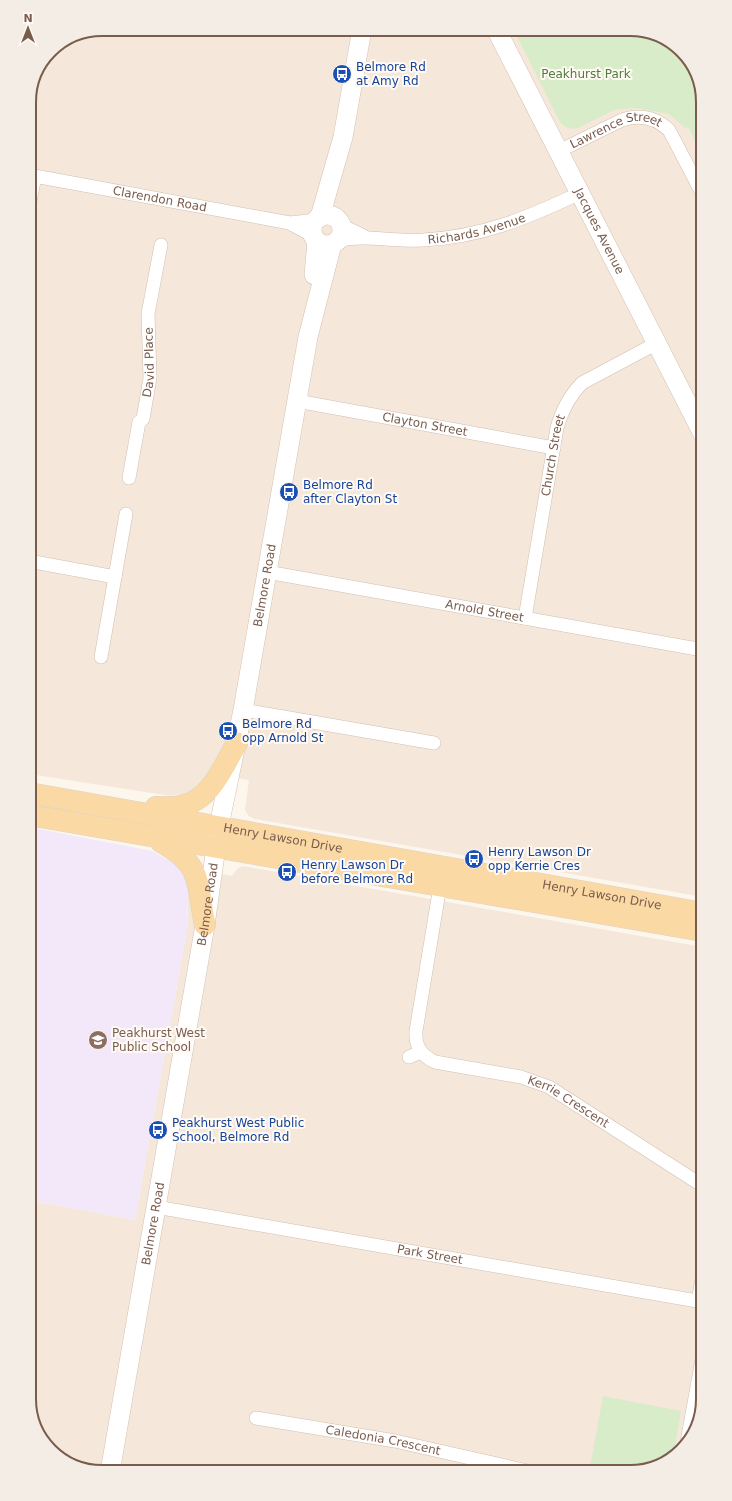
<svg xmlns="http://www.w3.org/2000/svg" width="732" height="1501" font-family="'DejaVu Sans',sans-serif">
  <rect width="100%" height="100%" fill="#fdf6ec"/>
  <g fill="#f5e8da">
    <polygon points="102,29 635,29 674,44 698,74 703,102 703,897 255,819 249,816 245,810 249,780 207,774 198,786 185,794 171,796 29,774 29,97 51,50 74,34"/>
    <polygon points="242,866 703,947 703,1399 691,1440 658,1467 630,1472 97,1472 58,1457 34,1427 29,1399 29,1200 135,1220 187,929 188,908 184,874 207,871 232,876 237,869"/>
  </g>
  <polygon fill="#f3e8fa" points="29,827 152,851 177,865 184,874 188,887 187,929 135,1220 29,1200"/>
  <g fill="#d8ecc9">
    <path d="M513 29H635L674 44 698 74 703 102V157L688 127 685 128 669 114 636 108 614 110 578 128C570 130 565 128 560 122Z"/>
    <polygon points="603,1396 681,1411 674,1453 658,1467 630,1472 589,1472"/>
  </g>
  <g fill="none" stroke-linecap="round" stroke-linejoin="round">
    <defs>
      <g id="street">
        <path id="s1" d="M559 151 622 120C640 114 655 117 669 130L703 195"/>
        <path id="s2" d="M29 175 290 223 317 220"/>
        <polyline points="29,207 35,176"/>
        <polyline points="291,224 314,236"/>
        <polyline points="341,225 364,236"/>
        <path id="s3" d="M337 241C365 234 394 242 423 240 482 237 527 218 580 193"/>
        <path id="s4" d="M297 401 554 448"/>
        <path id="s5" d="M129 478 139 422 143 419 150 378 148 314 161 245"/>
        <polyline points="29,561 115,577"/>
        <path id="s6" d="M267 572 703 650"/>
        <path id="s7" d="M525 618 557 428C562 410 569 396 582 383L657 343"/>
        <polyline points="101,657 126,514"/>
        <polyline points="243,710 434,743"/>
        <path id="s8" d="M440 886 416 1031C415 1047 421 1055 435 1062L521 1077 549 1087 703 1186"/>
        <polyline points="409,1057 421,1052"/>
        <path id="s9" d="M156 1207 703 1302"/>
        <polyline points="698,1301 703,1274"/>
        <path id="s10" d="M256 1418 395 1441 532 1472"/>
        <polyline points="687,1442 703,1354"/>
      </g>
      <g id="secondary">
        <path id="s11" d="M496 29 703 434"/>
        <circle cx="327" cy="230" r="15"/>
        <polyline points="320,217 343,137 362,29"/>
        <polyline points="314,275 317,241"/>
        <path id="s12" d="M110 1472 205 925 219 826 243 710 308 337 332 244"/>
      </g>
      <g id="primary">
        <path id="s13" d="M29 793 703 913"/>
        <path d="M156 807C164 807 173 808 181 806 211 800 223 767 237 743"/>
        <polyline points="29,815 703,931"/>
        <path d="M161 842C204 866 196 882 205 925"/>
      </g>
    </defs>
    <use href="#street" stroke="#d1beb0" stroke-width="14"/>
    <use href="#secondary" stroke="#d6c0b0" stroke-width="20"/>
    <use href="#primary" stroke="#dad1cd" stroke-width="22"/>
    <use href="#street" stroke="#fff" stroke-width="13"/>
    <use href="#secondary" stroke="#fff" stroke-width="19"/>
    <use href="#primary" stroke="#fbd9a5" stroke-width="21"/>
  </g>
  <defs>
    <symbol id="bus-disc" viewBox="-11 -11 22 22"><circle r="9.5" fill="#1a4fb4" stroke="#fffaf3"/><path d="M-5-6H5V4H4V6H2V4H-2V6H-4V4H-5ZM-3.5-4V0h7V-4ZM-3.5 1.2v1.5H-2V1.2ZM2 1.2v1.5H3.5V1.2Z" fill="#fff"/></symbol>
    <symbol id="school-disc" viewBox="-11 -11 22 22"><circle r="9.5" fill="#8d6e63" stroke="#fffaf3"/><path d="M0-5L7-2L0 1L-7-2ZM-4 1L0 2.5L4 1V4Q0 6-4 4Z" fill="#fff"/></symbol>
  </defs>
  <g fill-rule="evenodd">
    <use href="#bus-disc" x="331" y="63" width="22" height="22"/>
    <use href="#bus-disc" x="278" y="481" width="22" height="22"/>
    <use href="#bus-disc" x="217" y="720" width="22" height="22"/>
    <use href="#bus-disc" x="463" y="848" width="22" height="22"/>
    <use href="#bus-disc" x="276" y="861" width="22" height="22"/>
    <use href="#school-disc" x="87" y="1029" width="22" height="22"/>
    <use href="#bus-disc" x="147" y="1119" width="22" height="22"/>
  </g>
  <g text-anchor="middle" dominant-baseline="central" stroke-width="4" stroke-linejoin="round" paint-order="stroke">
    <g font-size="12" fill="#164399" stroke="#fffaf3" text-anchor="start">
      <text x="356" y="67">Belmore Rd<tspan x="356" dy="14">at Amy Rd</tspan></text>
      <text x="303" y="485">Belmore Rd<tspan x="303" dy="14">after Clayton St</tspan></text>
      <text x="242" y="724">Belmore Rd<tspan x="242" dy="14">opp Arnold St</tspan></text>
      <text x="488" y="852">Henry Lawson Dr<tspan x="488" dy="14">opp Kerrie Cres</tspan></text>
      <text x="301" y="865">Henry Lawson Dr<tspan x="301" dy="14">before Belmore Rd</tspan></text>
      <text x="172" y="1123">Peakhurst West Public<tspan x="172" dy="14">School, Belmore Rd</tspan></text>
    </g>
    <g font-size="12" fill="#537a41" stroke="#fffaf3">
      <text x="586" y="74">Peakhurst Park</text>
    </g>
    <g font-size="12" fill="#7a5c4d" stroke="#fffaf3">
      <text stroke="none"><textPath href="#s1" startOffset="62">Lawrence Street</textPath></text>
      <text stroke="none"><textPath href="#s2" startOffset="133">Clarendon Road</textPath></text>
      <text stroke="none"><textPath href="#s3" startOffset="141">Richards Avenue</textPath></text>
      <text stroke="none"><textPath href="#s11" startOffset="227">Jacques Avenue</textPath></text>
      <text stroke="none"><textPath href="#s5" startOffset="119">David Place</textPath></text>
      <text stroke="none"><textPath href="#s4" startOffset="130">Clayton Street</textPath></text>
      <text stroke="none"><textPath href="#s7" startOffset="165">Church Street</textPath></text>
      <text stroke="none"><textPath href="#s12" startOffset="900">Belmore Road</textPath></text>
      <text stroke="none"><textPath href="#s6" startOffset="221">Arnold Street</textPath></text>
      <text stroke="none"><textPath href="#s13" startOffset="258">Henry Lawson Drive</textPath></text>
      <text stroke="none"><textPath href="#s13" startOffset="582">Henry Lawson Drive</textPath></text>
      <text stroke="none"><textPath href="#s12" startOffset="576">Belmore Road</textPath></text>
      <text stroke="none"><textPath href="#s8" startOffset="327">Kerrie Crescent</textPath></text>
      <text stroke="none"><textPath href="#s12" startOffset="252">Belmore Road</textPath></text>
      <text stroke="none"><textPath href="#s9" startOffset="278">Park Street</textPath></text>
      <text stroke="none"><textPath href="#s10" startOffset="129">Caledonia Crescent</textPath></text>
    </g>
    <g font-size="12" fill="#785e54" stroke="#fffaf3" text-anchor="start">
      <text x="112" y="1033">Peakhurst West<tspan x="112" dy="14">Public School</tspan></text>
    </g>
  </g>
  <path d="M0 0H732V1501H0ZM102 36H630A66 66 0 0 1 696 102V1399A66 66 0 0 1 630 1465H102A66 66 0 0 1 36 1399V102A66 66 0 0 1 102 36Z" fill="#f4ede6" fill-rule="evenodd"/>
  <path fill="none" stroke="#7a5c4d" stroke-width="2" d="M102 36H630A66 66 0 0 1 696 102V1399A66 66 0 0 1 630 1465H102A66 66 0 0 1 36 1399V102A66 66 0 0 1 102 36Z"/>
  <g transform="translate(28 28)" stroke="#fffaf3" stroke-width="3" paint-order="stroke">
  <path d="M0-3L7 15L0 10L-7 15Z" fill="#7a5c4d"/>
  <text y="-6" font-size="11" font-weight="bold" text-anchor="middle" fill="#7a5c4d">N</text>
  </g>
</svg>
